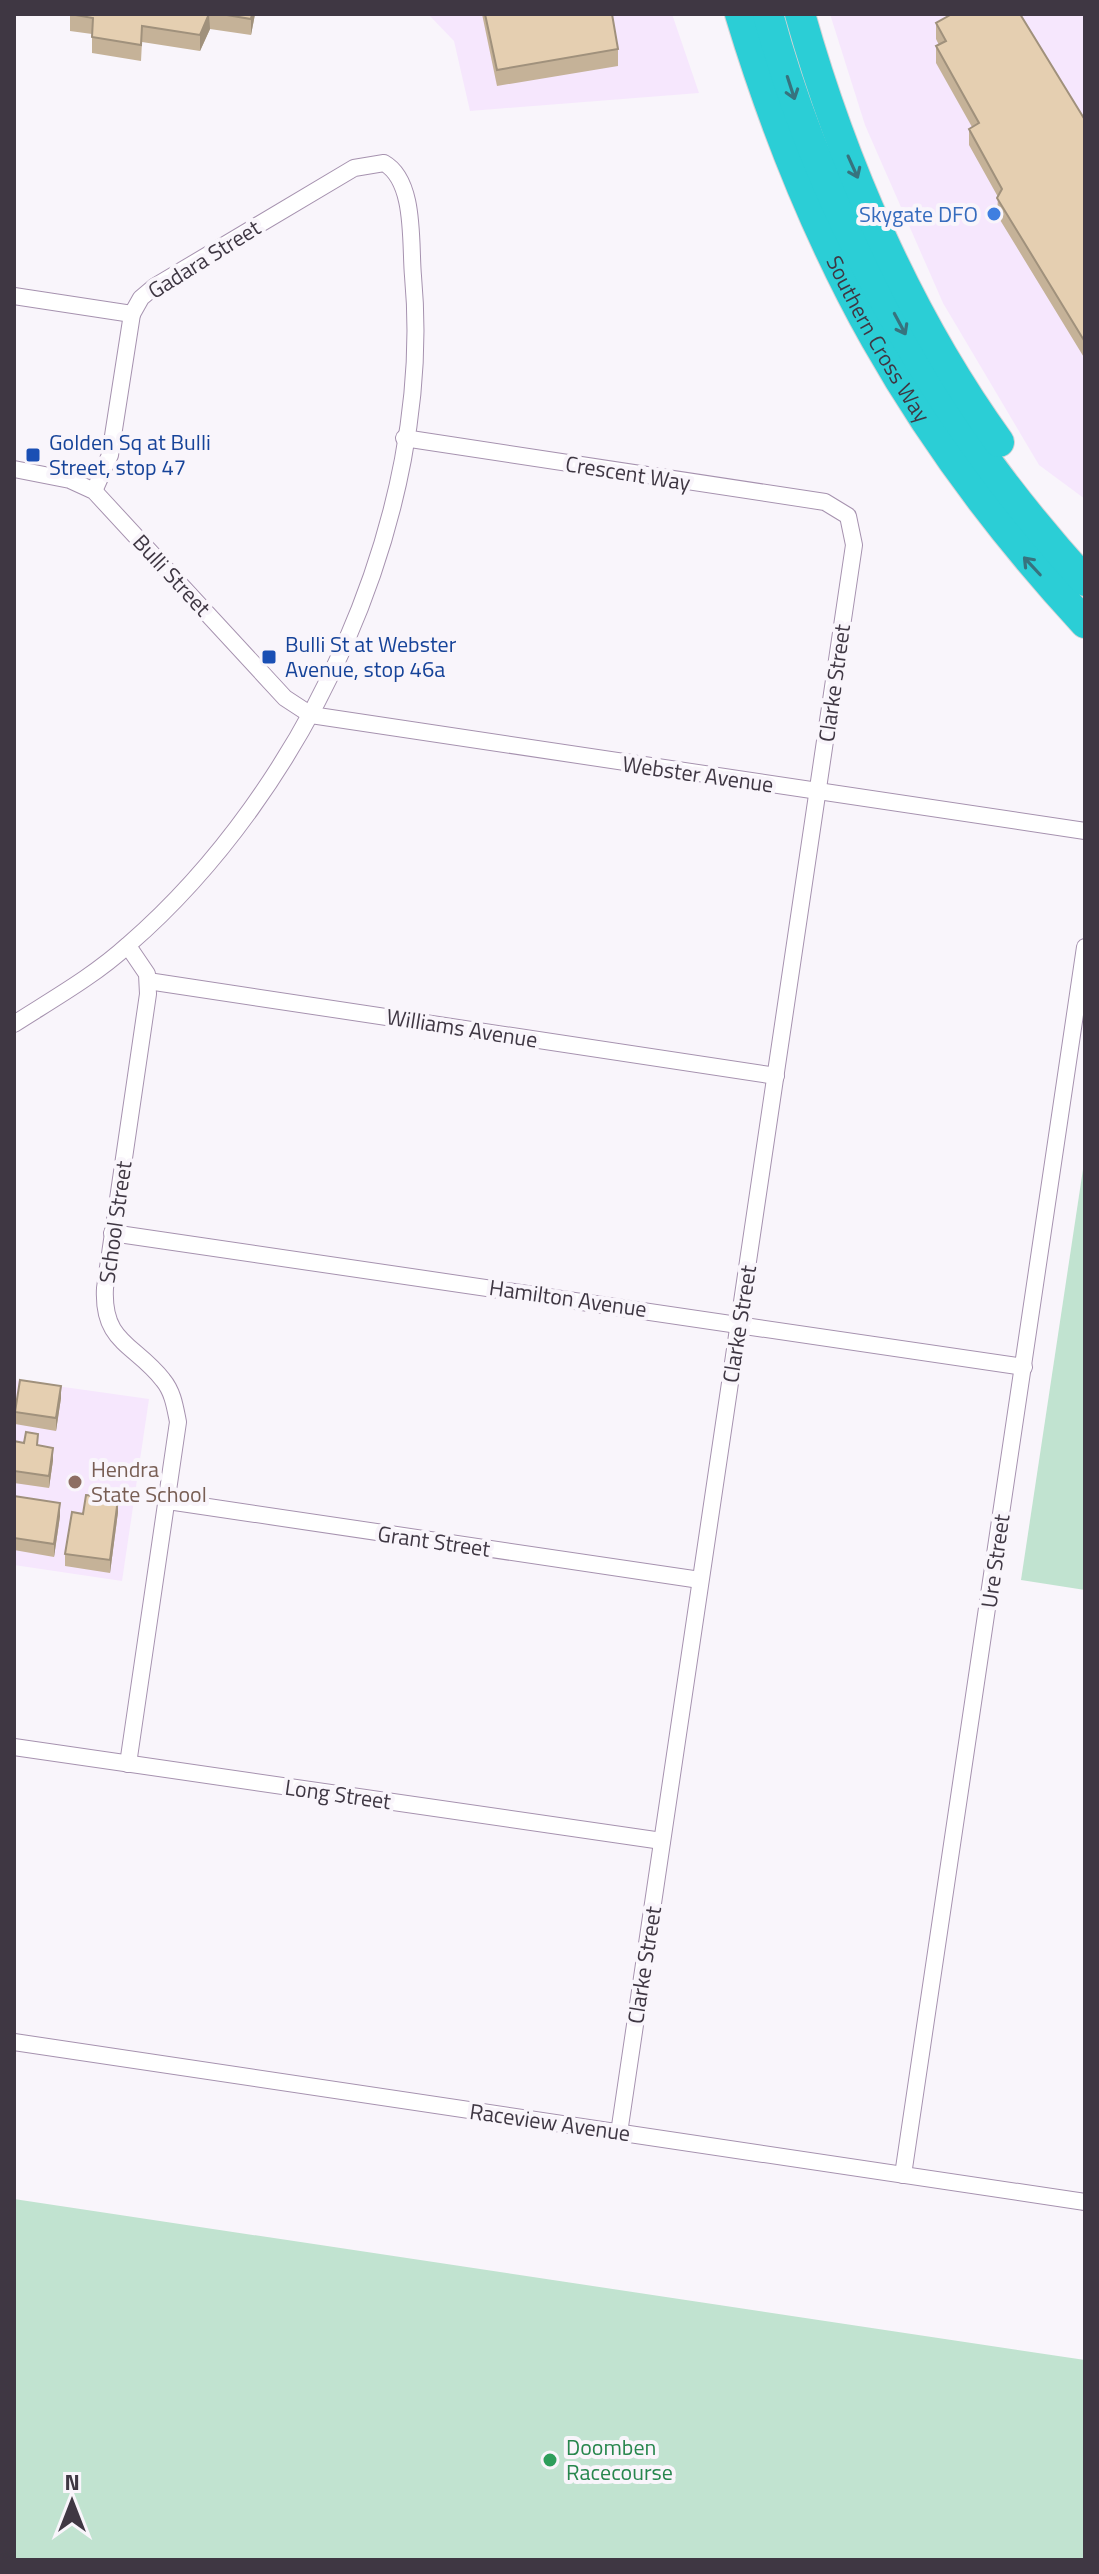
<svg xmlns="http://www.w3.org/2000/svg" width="1099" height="2574" font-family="'Titillium Web',sans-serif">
  <rect width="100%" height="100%" fill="#f9f5fb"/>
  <g fill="#f6e7fd">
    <polygon points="428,14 672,14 699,93 470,111 454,41"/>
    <polygon points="830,14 1085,14 1085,499 1039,465 943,303 865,125"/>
    <polygon points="14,1380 149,1399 122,1581 14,1565"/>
  </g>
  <g fill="#c1e3d0">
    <polygon points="1085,1156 1085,1590 1021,1580"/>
    <polygon points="14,2199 1085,2360 1085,2560 14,2560"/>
  </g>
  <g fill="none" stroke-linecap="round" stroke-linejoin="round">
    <defs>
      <g id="street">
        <path d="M14 296 132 314 141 298 154 287 354 168 384 163C416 181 410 244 413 276 435 515 307 790 128 945 94 976 53 999 14 1024"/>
        <polyline points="404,438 825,502 848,516 854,545 619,2133"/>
        <polyline points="14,469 70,480 94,491 285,698 311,715 1085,831"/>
        <polyline points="94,491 110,455 132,314"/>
        <path d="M128 946 147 974 148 994 105 1288C102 1343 135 1344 163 1380 173 1392 175 1407 178 1422L128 1764"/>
        <polyline points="148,981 776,1076"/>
        <polyline points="112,1233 1024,1367"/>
        <polyline points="168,1501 700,1580"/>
        <polyline points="14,1747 662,1841"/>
        <polyline points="14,2042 1085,2202"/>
        <polyline points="903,2175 1085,947"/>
      </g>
      <g id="highway">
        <path id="s1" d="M740 14C813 255 914 438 1085 623"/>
        <path d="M768 14C824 222 940 422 1085 581"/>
        <path d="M800 14C842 163 908 316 999 442"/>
      </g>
    </defs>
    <use href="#street" stroke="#a692af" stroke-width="18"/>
    <use href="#highway" stroke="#d5d3d6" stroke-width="32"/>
    <use href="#street" stroke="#fff" stroke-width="16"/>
    <use href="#highway" stroke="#2bced6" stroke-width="30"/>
  </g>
  <g fill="#c5b298">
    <polygon points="70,14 255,14 251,35 210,29 200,51 142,42 141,61 92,53 92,34 70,31"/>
    <polygon points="482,14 612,14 618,49 618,66 497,86"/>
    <polygon points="948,14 1020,14 1085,120 1085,359 997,215 998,197 969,145 969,129 972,127 936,63 936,46 939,45 936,39 936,23 949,16"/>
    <polygon points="61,1398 56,1431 15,1424 15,1412"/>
    <polygon points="14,1441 38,1445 53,1460 49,1488 14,1483"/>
    <polygon points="14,1496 60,1516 54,1557 14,1550"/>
    <polygon points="118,1512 110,1573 65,1566 65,1554 83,1514"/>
  </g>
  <g fill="#a0917c">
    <polygon points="209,14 210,29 200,51 200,35"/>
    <polygon points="252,14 255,14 251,35 251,19"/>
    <polygon points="61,1386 61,1398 56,1431 56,1418"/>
    <polygon points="53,1448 53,1460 49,1488 49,1476"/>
    <polygon points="118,1499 118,1512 110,1573 110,1560"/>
    <polygon points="60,1503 60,1516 54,1557 54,1544"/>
  </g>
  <g fill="#e5cfb1" stroke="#a0917c" stroke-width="2">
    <polygon points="70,14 209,14 200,35 142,26 141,45 92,37 93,18"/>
    <polygon points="221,14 252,14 251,19"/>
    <polygon points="485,14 612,14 618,49 497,70"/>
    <polygon points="952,14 1020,14 1085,120 1085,342 997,198 1002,189 969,129 979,123 936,46 946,41 936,23"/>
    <polygon points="20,1380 61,1386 56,1418 15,1412"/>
    <polygon points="26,1432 38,1434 37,1445 53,1448 49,1476 14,1471 14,1441 24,1443"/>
    <polygon points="86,1495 118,1499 110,1560 65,1554 72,1512 83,1514"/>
    <polygon points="14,1496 60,1503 54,1544 14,1538"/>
  </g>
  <defs><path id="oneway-shaft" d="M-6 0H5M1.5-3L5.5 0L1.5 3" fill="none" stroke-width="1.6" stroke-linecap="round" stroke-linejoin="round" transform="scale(2)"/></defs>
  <g stroke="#37737e">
    <use href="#oneway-shaft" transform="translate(791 88) rotate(72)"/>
    <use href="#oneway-shaft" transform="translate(853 167) rotate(66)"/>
    <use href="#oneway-shaft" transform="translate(900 324) rotate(62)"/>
    <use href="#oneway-shaft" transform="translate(1032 566) rotate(-133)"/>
  </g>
  <circle fill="#3f7fe0" stroke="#f9f5fb" stroke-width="3" cx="994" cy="214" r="8"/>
  <g fill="#1a4fb4" stroke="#f9f5fb" stroke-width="3">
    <rect x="25" y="447" width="16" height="16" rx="4"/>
    <rect x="261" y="649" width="16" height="16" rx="4"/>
  </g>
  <circle fill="#8d6e63" stroke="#f9f5fb" stroke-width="3" cx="75" cy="1482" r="8"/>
  <circle fill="#2e9e5b" stroke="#f9f5fb" stroke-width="3" cx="550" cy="2460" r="8"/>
  <g text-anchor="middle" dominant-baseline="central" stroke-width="8" stroke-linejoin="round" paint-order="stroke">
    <g font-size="22" fill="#366cbe" stroke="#f9f5fb" text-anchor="end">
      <text x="978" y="214">Skygate DFO</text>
    </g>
    <g font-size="22" fill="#3f3743" stroke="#f9f5fb">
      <text transform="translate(204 259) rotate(-32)">Gadara Street</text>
      <text stroke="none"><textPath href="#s1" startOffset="354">Southern Cross Way</textPath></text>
      <text transform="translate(628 473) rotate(9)">Crescent Way</text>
      <text transform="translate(172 575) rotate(47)">Bulli Street</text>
      <text transform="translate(834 683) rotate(-82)">Clarke Street</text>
      <text transform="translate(698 774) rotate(8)">Webster Avenue</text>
      <text transform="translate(462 1028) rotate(9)">Williams Avenue</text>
      <text transform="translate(115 1222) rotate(-82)">School Street</text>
      <text transform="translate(568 1298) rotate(8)">Hamilton Avenue</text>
      <text transform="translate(739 1324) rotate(-81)">Clarke Street</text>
      <text transform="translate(434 1541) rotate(8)">Grant Street</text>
      <text transform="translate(995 1561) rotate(-82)">Ure Street</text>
      <text transform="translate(338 1794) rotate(8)">Long Street</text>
      <text transform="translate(644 1965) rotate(-81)">Clarke Street</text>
      <text transform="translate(550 2122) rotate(8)">Raceview Avenue</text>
    </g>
    <g font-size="22" fill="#164399" stroke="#f9f5fb" text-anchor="start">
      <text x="49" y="442">Golden Sq at Bulli<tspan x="49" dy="25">Street, stop 47</tspan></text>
      <text x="285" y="644">Bulli St at Webster<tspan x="285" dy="25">Avenue, stop 46a</tspan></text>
    </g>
    <g font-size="22" fill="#785e54" stroke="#f9f5fb" text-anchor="start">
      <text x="91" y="1469">Hendra<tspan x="91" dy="25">State School</tspan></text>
    </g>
    <g font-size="22" fill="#27864d" stroke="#f9f5fb" text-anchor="start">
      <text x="566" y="2447">Doomben<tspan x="566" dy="25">Racecourse</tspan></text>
    </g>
  </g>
  <rect width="1099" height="2574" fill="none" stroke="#3f3743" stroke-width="32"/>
  <g transform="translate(72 2502)" stroke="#f9f5fb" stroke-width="6" paint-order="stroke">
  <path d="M0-6L14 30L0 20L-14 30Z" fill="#3f3743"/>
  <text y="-12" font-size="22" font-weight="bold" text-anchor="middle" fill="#3f3743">N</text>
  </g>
</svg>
